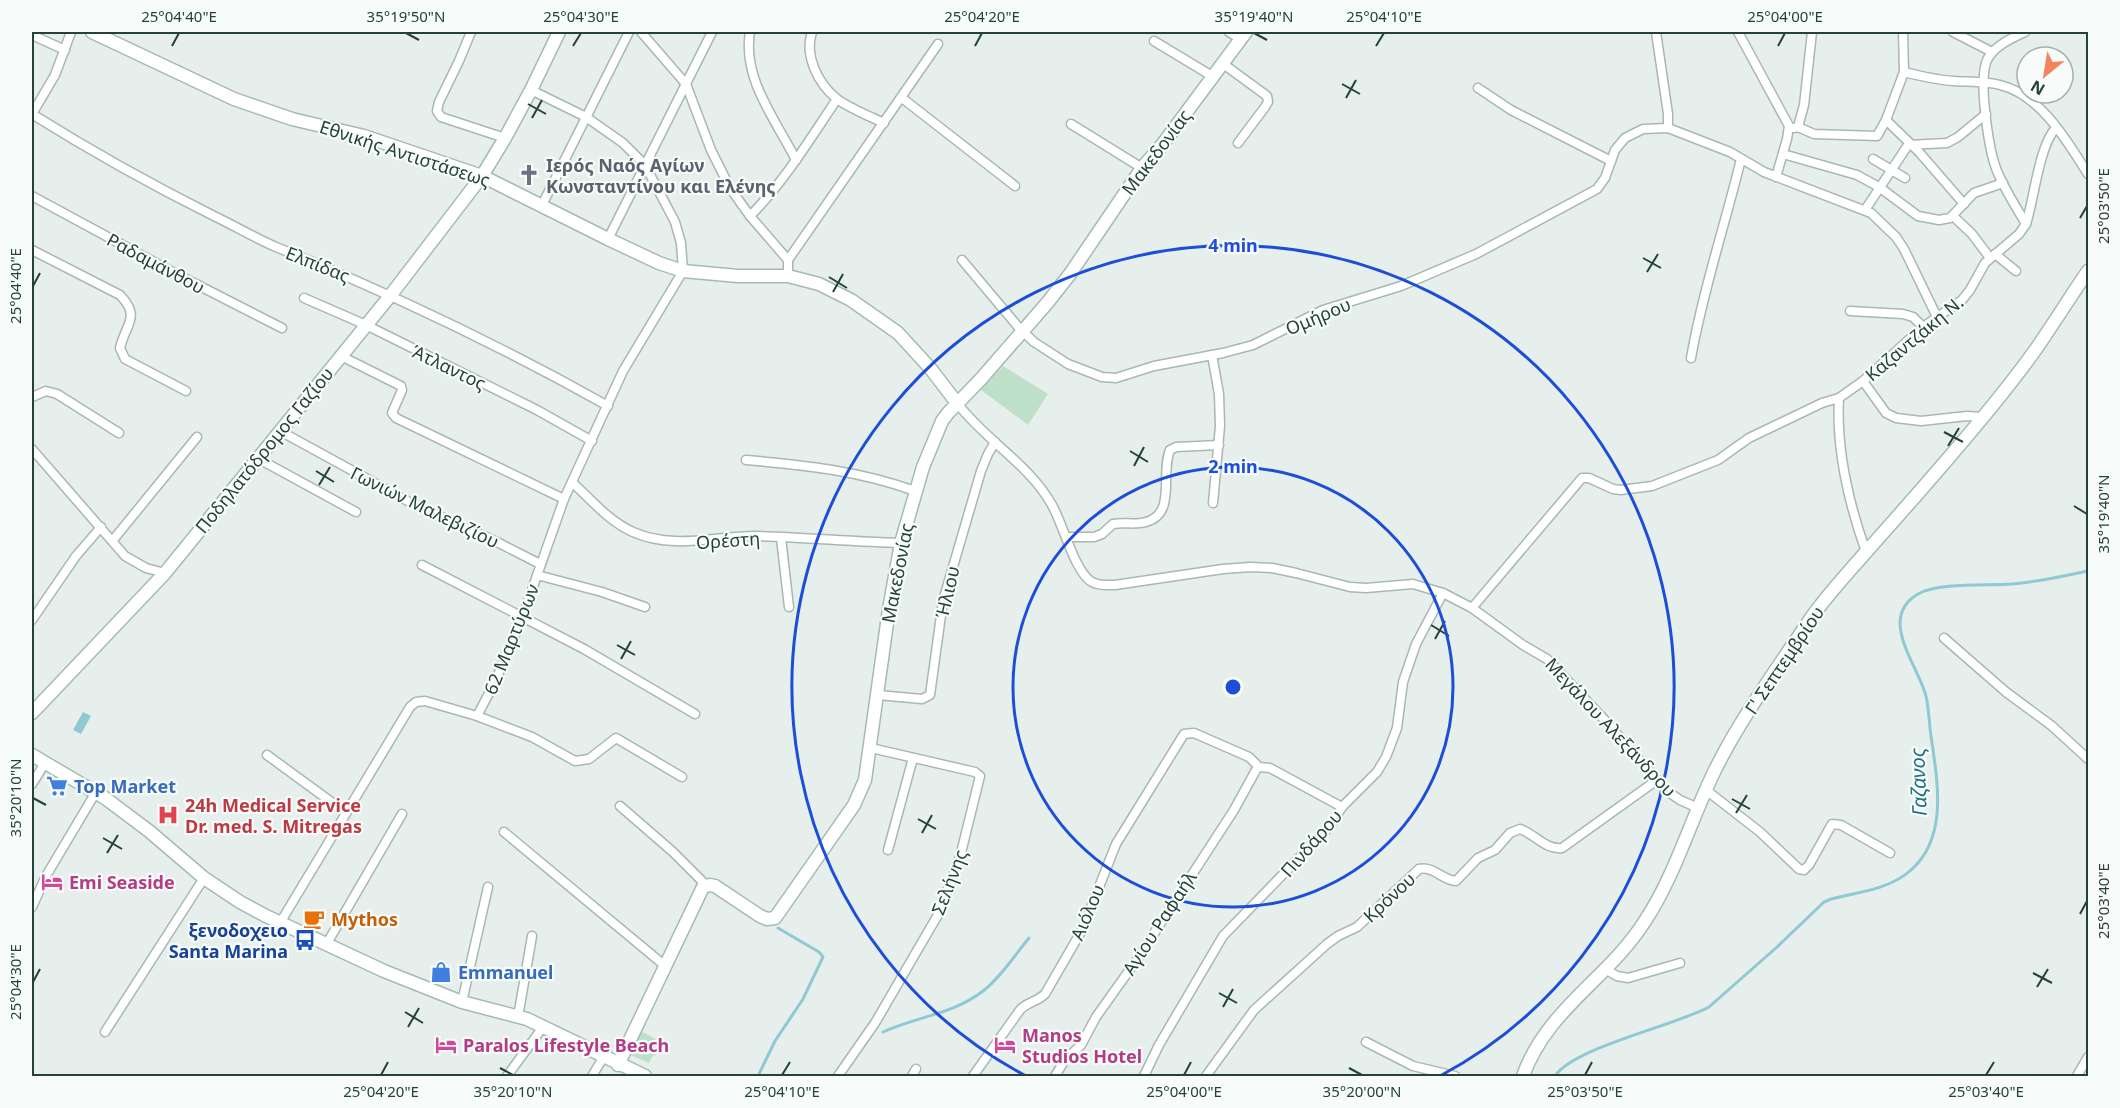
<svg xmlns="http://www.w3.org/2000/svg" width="2120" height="1108" font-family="'Noto Sans',sans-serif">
  <rect width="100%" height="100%" fill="#e6efeb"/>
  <g fill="#bfe0c8">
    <polygon points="1003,366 1048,394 1028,425 981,390"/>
    <polygon points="637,1029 661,1042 655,1056 653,1055 649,1063 626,1053"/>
  </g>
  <polygon fill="#8ec9d4" points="83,712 91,716 81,734 73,730"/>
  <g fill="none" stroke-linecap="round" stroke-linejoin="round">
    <g stroke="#8ec9d4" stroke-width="3">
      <path d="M883 1032C915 1017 954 1014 983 991 1001 977 1014 956 1029 938"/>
      <polyline points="758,1076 775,1041 803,999 823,957 819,952 778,928"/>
      <path d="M1555 1076C1575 1047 1674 1026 1709 1007L1777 947 1824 902 1831 899C1858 892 1889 890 1911 870 1949 837 1937 779 1931 736 1929 723 1929 709 1926 696 1918 665 1877 618 1918 594 1938 582 1988 586 2012 584 2038 582 2063 576 2088 571"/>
    </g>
    <defs>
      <g id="street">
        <path d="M71 32 55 75 32 114C91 151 152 185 214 216 235 226 255 238 276 247 390 293 501 346 608 406"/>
        <polyline points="471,32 459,61 439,102 437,111 441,117 505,138"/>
        <polyline points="641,32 686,84 711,150 730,188 750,216 788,260 788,276"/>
        <path d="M750 32C742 79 776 120 796 160"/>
        <path d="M812 32C804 55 818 84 837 99 851 109 869 116 884 123"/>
        <polyline points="1229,32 1240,39"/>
        <polyline points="1656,32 1668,114 1668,128"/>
        <polyline points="1738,32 1789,126 1787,139 1776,177"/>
        <polyline points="1953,32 1992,52"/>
        <polyline points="32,35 65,50"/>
        <polyline points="1154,41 1212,76"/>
        <polyline points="1222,63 1267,96 1268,102 1265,107 1238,143"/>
        <path d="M1904 72C1920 76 1937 80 1954 81 1969 82 1985 81 2000 85 2041 95 2067 141 2088 174"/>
        <polyline points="1478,88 1511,110 1611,161"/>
        <polyline points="902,98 1015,186"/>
        <polyline points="1886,120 1919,152 1964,204"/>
        <polyline points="1071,124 1142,168"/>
        <polyline points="1798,127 1814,134 1877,136 1886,120 1904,72 1903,32"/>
        <polyline points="1794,128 1798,127 1804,105 1812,32"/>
        <polyline points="1783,154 1857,175 1879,187 1918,216 1939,220 1950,218 1974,193 2003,183"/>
        <polyline points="1873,159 1905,178"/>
        <polyline points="32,196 180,276 282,328"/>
        <polyline points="542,205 629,32"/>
        <polyline points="1865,210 1908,145 1947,143 1958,137 1986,114"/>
        <path d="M750 216C784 182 810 139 837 99"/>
        <polyline points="1953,216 1972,234 1990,258"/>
        <path d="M2026 224C2034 200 2039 145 2056 128"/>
        <polyline points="608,239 712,32"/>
        <path d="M32 250 120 295C141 317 126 323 120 348L125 359 186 391"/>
        <polyline points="1995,254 2016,271"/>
        <polyline points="788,260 938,44"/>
        <polyline points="962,260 1020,329 1034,342 1068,364 1102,377 1116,378 1154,366 1223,353 1253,345 1323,310 1401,286 1476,254 1597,189 1605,178 1615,150 1625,138 1643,129 1668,128 1730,152 1764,172 1871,213 1896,237 1904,249 1937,317"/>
        <polyline points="304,298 366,325 537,410 592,441"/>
        <polyline points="1850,311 1903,314 1913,317 1923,327"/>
        <polyline points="1212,355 1219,394 1220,426 1213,503"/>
        <polyline points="341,356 401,386 402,390 392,413 396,418 564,499"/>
        <path d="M1691 358C1703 290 1725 225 1741 159"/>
        <polyline points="1863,381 1886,413 1896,418 1921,421 1967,416 1982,417"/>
        <polyline points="32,397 46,391 57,394 119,433"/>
        <path d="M1839 398C1836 450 1849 504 1866 552"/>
        <path d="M957 403C985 440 1029 464 1052 505 1063 524 1075 573 1092 582 1099 586 1107 585 1115 585L1223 569 1250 567 1272 568 1296 573 1350 587 1366 588 1413 584 1443 593 1472 608 1523 645 1547 659 1601 716 1667 791 1680 800 1698 808"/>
        <polyline points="280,431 415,505 497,542 540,564"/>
        <polyline points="32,449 125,556 146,568 165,573"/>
        <polyline points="257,458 356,512"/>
        <path d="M746 460C805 465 860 471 915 491"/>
        <path d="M573 483C591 500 610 522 633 532 674 550 714 536 755 536 804 537 853 542 901 543"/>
        <path d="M1067 537H1094L1102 534 1113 524C1124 522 1135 525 1146 522 1177 514 1160 472 1170 450L1176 447 1219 445"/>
        <polyline points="781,538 789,607"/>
        <polyline points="113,540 197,437"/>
        <polyline points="422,565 584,649 695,714"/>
        <polyline points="537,575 602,592 645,607"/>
        <path d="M1472 608 1582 478H1589L1613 489 1621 490 1652 486 1718 460 1749 438 1822 403 1839 398 1863 381 1923 327 1962 300 1970 290 1985 263 2019 234 2026 224C2016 207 2005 190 1997 171 1989 151 1977 77 1988 58 1996 45 2012 38 2025 32"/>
        <polyline points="32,620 76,556 101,527"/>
        <polyline points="1944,638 2006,692 2052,726 2088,759"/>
        <polyline points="878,695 922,699 930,695 943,601 981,471 988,454 995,442"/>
        <polyline points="477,716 532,737 575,761 589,759 616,738 682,777"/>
        <polyline points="267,755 345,812"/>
        <polyline points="32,784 45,763"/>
        <polyline points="1706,790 1760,832 1799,869 1804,870 1809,865 1832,824 1841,825 1890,853"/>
        <polyline points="620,806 673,852 706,885"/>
        <polyline points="504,832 664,965"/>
        <polyline points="888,850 913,758"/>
        <polyline points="32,907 46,876 96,792"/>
        <polyline points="280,923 410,707 416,702 425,701 477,716 495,682 522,618 564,499 623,371 683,271 681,243 675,222 645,165 623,143 586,117 531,90"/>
        <polyline points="326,945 402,814"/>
        <polyline points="1605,969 1617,976 1628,978 1680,963"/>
        <polyline points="462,1002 488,887"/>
        <polyline points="518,1017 532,936"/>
        <polyline points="105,1032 204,878"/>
        <polyline points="1366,1042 1413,1066 1455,1076"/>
        <polyline points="507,1076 543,1027"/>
        <polyline points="592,1076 603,1058"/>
        <polyline points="838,1076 875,1023 939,913 960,857 980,776 975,772 871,748"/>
        <polyline points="912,1076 916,1069"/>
        <path d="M973 1076 1020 1010C1027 1002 1037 1002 1045 994L1082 930 1116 844 1184 734 1194 733 1249 757 1259 767 1270 768 1342 807"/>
        <polyline points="1055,1076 1065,1060 1081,1045 1096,1017 1138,958 1234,810 1256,770 1259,767"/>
        <polyline points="1144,1076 1159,1045 1223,936 1329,827 1342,807 1377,772 1386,757 1397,728 1403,682 1416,644 1443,593"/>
        <path d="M1206 1076 1254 1010 1327 944 1338 936 1357 927 1419 869C1434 866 1442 880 1456 881L1478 858 1495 850 1510 833 1520 829C1535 834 1545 850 1562 848L1657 780"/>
        <polyline points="2077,1076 2088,1057"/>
      </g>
      <g id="secondary">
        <polyline points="92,32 234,99 292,119 364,136 482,176 608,239 659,263 683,271 738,276 788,276 819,284 851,300 898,333 930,368 957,403"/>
        <polyline points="32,713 165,573 390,296 482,176 505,138 531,90 559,32"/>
        <polyline points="32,755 105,798 149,831 204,878 240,902 266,916 384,971 462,1002 527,1019 645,1076"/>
        <polyline points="618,1065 703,887 710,885 715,886 760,916 767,919 775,918 854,805 865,780 889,609 901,543 923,467 942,421 948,413 981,379 1048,302 1070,274 1142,168 1162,145 1246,32"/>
        <path d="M1523 1076C1547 1009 1608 979 1645 921 1676 874 1691 818 1716 768 1742 716 1777 669 1809 621 1826 596 1847 574 1866 552 1891 524 1915 497 1939 469 1972 431 2006 391 2036 349 2054 323 2070 297 2088 271"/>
      </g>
    </defs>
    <use href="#street" stroke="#a8b8b2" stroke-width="11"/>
    <use href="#secondary" stroke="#a4bbb3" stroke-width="15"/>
    <use href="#street" stroke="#fff" stroke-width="8"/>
    <use href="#secondary" stroke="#fff" stroke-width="12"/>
  </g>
  <path fill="none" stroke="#24423a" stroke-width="2" d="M406 33 419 40M1254 33 1267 40M172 46 179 33M573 46 581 33M975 46 982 33M1376 46 1384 33M1778 46 1785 33M1342 84 1360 94M1346 98 1356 80M528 104 546 114M532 118 542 100M2080 218 2087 206M1643 258 1661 268M1647 272 1658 254M829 277 847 288M33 286 40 273M833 292 843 274M1944 432 1963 442M1948 446 1959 428M1130 451 1148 462M1134 466 1144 447M316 471 334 482M319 485 330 467M2074 506 2087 514M1431 625 1449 636M1435 639 1445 621M617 645 635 655M621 659 631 641M33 798 46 805M1732 799 1750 809M1736 813 1747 795M918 819 936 829M922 833 932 815M103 838 122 849M107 853 118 835M2080 914 2087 901M2033 973 2052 983M33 982 40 969M2037 987 2048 969M1219 993 1237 1003M1223 1007 1233 989M405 1012 423 1023M408 1027 419 1008M500 1068 513 1075M1349 1068 1362 1075M381 1075 388 1062M782 1075 790 1062M1184 1075 1191 1062M1585 1075 1592 1062M1986 1075 1994 1062"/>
  <g fill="none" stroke="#1d4ed8" stroke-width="3">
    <circle cx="1233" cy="687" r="220"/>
    <path d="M1026 1076A441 441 0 1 1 1440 1076"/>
  </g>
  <defs>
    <symbol id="church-bare" viewBox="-9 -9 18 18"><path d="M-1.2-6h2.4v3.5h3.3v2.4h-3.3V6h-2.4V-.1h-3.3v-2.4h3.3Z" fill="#6b7280" stroke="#f7fbf9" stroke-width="2.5" paint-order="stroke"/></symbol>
    <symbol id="supermarket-bare" viewBox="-9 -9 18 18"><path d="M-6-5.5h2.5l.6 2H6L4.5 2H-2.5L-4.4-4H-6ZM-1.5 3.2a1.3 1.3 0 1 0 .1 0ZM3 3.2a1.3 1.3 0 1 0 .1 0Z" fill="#3f7fe0" stroke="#f7fbf9" stroke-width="2.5" paint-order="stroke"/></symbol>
    <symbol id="hospital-bare" viewBox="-9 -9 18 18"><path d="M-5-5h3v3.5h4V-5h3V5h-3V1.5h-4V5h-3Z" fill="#e0444e" stroke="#f7fbf9" stroke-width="2.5" paint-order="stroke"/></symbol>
    <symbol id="hotel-bare" viewBox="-9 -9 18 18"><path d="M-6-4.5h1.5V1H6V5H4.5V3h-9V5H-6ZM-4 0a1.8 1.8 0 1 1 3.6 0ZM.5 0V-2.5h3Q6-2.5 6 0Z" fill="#d1479c" stroke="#f7fbf9" stroke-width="2.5" paint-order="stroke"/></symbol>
    <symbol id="cafe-bare" viewBox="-9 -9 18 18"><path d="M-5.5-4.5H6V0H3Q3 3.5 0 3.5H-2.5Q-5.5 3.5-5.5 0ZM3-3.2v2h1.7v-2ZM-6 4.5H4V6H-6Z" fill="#e8710a" stroke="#f7fbf9" stroke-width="2.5" paint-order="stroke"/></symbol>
    <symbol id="bus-bare" viewBox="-9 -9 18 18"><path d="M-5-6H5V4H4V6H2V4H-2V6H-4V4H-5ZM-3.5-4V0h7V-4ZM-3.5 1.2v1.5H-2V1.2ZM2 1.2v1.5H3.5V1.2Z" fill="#1a4fb4" stroke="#f7fbf9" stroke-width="2.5" paint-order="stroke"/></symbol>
    <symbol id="shop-bare" viewBox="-9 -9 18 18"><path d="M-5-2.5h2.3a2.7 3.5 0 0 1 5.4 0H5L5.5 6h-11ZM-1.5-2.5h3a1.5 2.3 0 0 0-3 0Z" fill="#3f7fe0" stroke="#f7fbf9" stroke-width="2.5" paint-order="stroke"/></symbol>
  </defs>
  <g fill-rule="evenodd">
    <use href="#church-bare" x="514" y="160" width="30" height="30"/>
    <use href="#supermarket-bare" x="42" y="771" width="30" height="30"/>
    <use href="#hospital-bare" x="153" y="800" width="30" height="30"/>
    <use href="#hotel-bare" x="37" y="867" width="30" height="30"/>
    <use href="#cafe-bare" x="299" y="904" width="30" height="30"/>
    <use href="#bus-bare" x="290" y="925" width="30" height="30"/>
    <use href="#shop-bare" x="426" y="957" width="30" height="30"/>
    <use href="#hotel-bare" x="431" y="1030" width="30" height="30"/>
    <use href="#hotel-bare" x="990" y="1030" width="30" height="30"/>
  </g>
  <g text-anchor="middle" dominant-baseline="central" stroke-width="4.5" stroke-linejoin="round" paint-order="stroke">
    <g font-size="18" fill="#24423a" stroke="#f7fbf9">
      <text transform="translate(1156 152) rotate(-53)">Μακεδονίας</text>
      <text transform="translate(405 153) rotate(18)">Εθνικής Αντιστάσεως</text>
      <text transform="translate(156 263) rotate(28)">Ραδαμάνθου</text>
      <text transform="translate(318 264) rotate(22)">Ελπίδας</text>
      <text transform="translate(1318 316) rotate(-23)">Ομήρου</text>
      <text transform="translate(1914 338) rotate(-40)">Καζαντζάκη Ν.</text>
      <text transform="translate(449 367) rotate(26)">Άτλαντος</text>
      <text transform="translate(264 450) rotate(-51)">Ποδηλατόδρομος Γαζίου</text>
      <text transform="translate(425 507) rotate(26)">Γωνιών Μαλεβιζίου</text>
      <text transform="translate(728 540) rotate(-4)">Ορέστη</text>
      <text transform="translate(897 573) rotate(-79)">Μακεδονίας</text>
      <text transform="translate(947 592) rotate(-77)">Ήλιου</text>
      <text transform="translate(511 639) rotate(-68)">62 Μαρτύρων</text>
      <text transform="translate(1784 660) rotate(-56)">Γ' Σεπτεμβρίου</text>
      <text transform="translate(1611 727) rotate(47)">Μεγάλου Αλεξάνδρου</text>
      <text transform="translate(1311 843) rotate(-49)">Πινδάρου</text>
      <text transform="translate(949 882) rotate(-69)">Σελήνης</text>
      <text transform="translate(1389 897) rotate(-43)">Κρόνου</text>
      <text transform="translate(1087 912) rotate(-67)">Αιόλου</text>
      <text transform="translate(1159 923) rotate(-57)">Αγίου Ραφαήλ</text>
    </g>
    <g font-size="18" font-weight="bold" fill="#5b616d" stroke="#f7fbf9" text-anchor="start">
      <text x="546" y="165">Ιερός Ναός Αγίων<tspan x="546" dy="21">Κωνσταντίνου και Ελένης</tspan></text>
    </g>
    <g font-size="18" font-weight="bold" fill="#366cbe" stroke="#f7fbf9" text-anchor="start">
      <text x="74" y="786">Top Market</text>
      <text x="458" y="972">Emmanuel</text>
    </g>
    <g font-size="18" font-weight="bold" fill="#be3a42" stroke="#f7fbf9" text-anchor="start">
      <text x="185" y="805">24h Medical Service<tspan x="185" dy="21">Dr. med. S. Mitregas</tspan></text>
    </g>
    <g font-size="18" font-weight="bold" fill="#b23c85" stroke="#f7fbf9" text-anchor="start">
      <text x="69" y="882">Emi Seaside</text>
      <text x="1022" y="1035">Manos<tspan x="1022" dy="21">Studios Hotel</tspan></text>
      <text x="463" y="1045">Paralos Lifestyle Beach</text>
    </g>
    <g font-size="18" font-weight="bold" fill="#c56008" stroke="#f7fbf9" text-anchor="start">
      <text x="331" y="919">Mythos</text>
    </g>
    <g font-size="18" font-weight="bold" fill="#164399" stroke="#f7fbf9" text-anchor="end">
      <text x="288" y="930">ξενοδοχειο<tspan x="288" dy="21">Santa Marina</tspan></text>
    </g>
    <g font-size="20" font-style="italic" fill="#1c6f80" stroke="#f7fbf9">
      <text transform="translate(1918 782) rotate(-92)">Γαζανος</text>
    </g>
  </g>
  <circle cx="1233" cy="687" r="9" fill="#1d4ed8" stroke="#f7fbf9" stroke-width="3"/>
  <g font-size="18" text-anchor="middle" font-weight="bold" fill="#1d4ed8" stroke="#f7fbf9" stroke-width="4.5" stroke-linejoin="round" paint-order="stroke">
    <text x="1233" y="252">4 min</text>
    <text x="1233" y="473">2 min</text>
  </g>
  <rect width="2120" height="1108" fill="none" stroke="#f7fbf9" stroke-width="66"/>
  <g transform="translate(2045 75) rotate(210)"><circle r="28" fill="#f7fbf9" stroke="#a3b1ad" stroke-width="1.5"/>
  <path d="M0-4.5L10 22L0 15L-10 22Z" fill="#f4845f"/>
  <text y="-9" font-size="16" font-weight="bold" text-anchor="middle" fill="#24423a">N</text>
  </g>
  <rect x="33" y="33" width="2054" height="1042" fill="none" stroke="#24423a" stroke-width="2"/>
  <g font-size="15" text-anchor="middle" fill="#24423a">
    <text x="179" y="22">25°04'40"E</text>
    <text x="406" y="22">35°19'50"N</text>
    <text x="581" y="22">25°04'30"E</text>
    <text x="982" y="22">25°04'20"E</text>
    <text x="1254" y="22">35°19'40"N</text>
    <text x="1384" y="22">25°04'10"E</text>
    <text x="1785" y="22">25°04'00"E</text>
    <text transform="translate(2104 206) rotate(-90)" y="5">25°03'50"E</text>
    <text transform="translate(16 286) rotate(-90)" y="5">25°04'40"E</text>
    <text transform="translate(2104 514) rotate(-90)" y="5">35°19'40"N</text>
    <text transform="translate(16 798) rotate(-90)" y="5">35°20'10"N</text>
    <text transform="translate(2104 901) rotate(-90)" y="5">25°03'40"E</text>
    <text transform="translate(16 982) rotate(-90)" y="5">25°04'30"E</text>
    <text x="381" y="1097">25°04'20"E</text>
    <text x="513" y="1097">35°20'10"N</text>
    <text x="782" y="1097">25°04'10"E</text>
    <text x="1184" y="1097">25°04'00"E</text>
    <text x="1362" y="1097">35°20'00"N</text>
    <text x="1585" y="1097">25°03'50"E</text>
    <text x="1986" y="1097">25°03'40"E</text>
  </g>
</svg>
